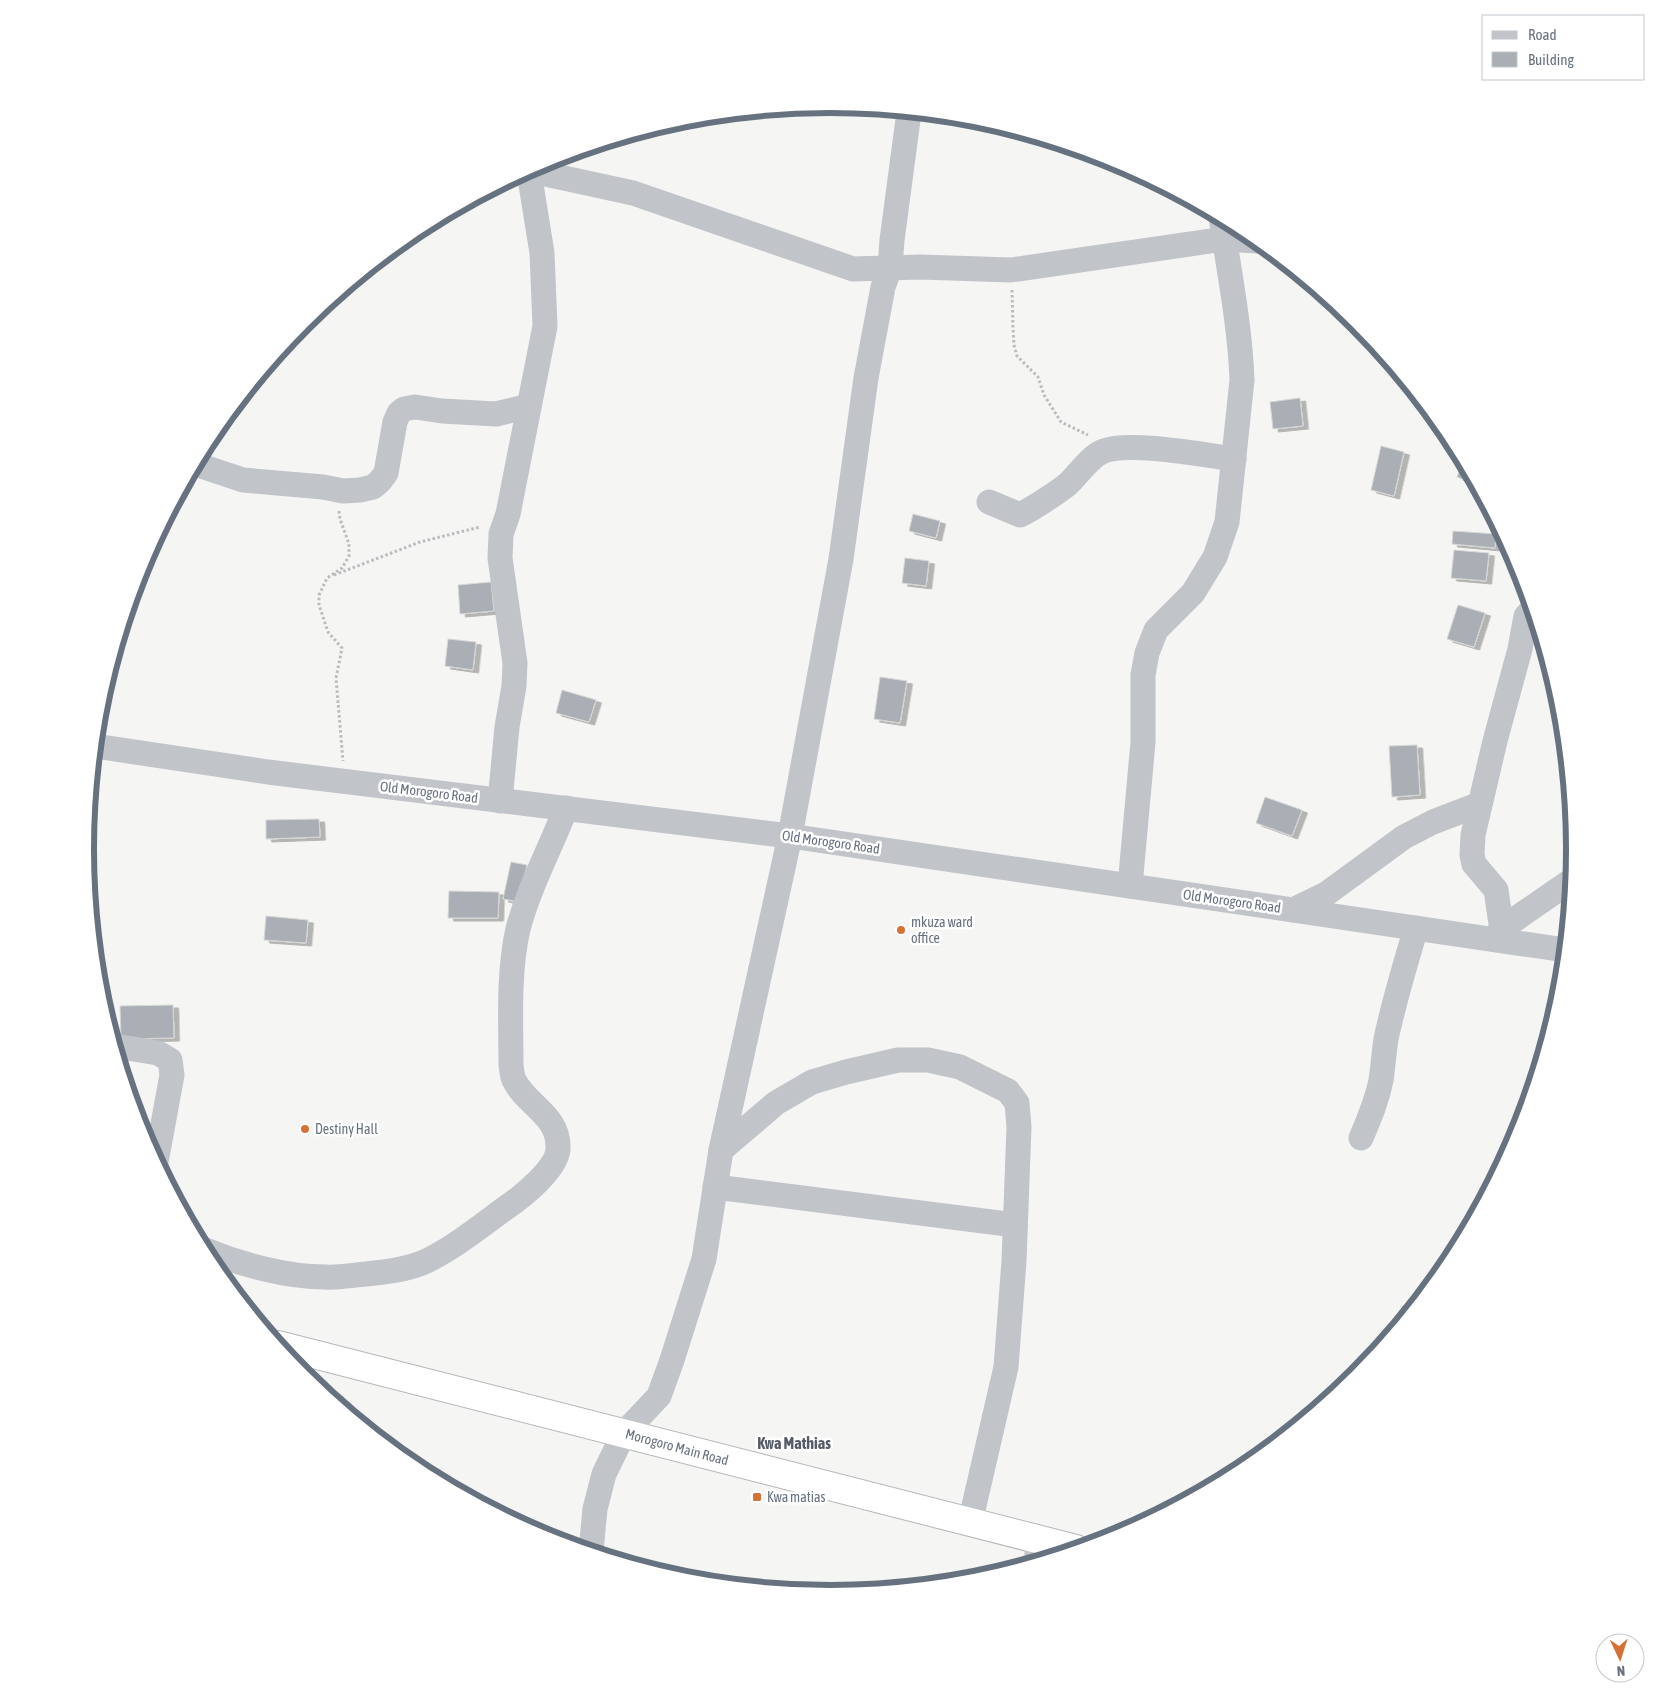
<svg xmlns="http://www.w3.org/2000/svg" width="1660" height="1698" font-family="'Asap Condensed',sans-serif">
  <defs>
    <filter id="shadow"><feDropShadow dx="5.5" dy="3" stdDeviation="0" flood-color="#0004"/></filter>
  </defs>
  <rect width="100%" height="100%" fill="#f5f6f3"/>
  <g fill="#aaafb6" stroke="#d7d7d5" filter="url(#shadow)">
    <polygon points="1300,398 1303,426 1273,429 1270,402"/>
    <polygon points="1381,446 1404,452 1394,496 1371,490"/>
    <polygon points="1463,461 1475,484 1457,477"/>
    <polygon points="913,514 940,521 936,538 909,531"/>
    <polygon points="1453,531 1496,534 1495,548 1452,544"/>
    <polygon points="1454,550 1489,553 1486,581 1451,578"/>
    <polygon points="905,558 929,561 926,586 902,583"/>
    <polygon points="491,582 494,611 460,614 458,585"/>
    <polygon points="1458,605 1485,613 1474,647 1447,639"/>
    <polygon points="448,639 476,642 473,670 445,666"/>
    <polygon points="880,677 907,681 900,723 874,719"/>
    <polygon points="562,690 596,700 589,722 556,713"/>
    <polygon points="1417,745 1420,795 1392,797 1389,746"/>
    <polygon points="1265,797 1302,810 1292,836 1256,823"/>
    <polygon points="319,819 320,837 266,839 266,820"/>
    <polygon points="511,862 527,865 519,902 503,899"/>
    <polygon points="449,891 499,892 498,918 448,918"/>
    <polygon points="266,916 308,920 306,943 264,940"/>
    <polygon points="173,1005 174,1038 121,1039 120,1006"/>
  </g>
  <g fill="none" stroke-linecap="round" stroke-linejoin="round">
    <defs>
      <polyline id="highway" points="278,1345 1076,1549"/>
    </defs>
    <use href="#highway" stroke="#b4b7ba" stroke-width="30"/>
    <g stroke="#b9bbbe" stroke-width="3" stroke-dasharray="2.5 2.5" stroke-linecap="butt">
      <polyline points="1012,290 1013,327 1014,345 1017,356 1038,377 1044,395 1061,422 1088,435"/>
      <polyline points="339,511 340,519 349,544 349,556 342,568 327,578 319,595 319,605 328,632 342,648 336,678 343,761"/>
      <polyline points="334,575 420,542 480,527"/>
    </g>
    <g stroke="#c1c4c8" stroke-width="25">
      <polyline points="527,170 633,193 853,269 920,267 1011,270 1224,239 1257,241"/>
      <polyline points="195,464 243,480 323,487 343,491 360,490 373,487 380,481 386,473 395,422 399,413 404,409 415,407 442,411 496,414 529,406"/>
      <path d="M989 502 1020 515C1032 509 1057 493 1068 484 1078 475 1091 455 1104 451 1129 441 1204 455 1234 459"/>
      <polyline points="95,746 268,772 790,836 1565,950"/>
      <polyline points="500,801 507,727 514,686 515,663 500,558 501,534 508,514 545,326 542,253 529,172"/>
      <path d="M1130 886 1143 742V675L1147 653 1156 630 1193 593 1215 557 1227 522 1242 380C1240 326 1229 271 1221 217"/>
      <polyline points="1293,910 1326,894 1404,837 1433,822 1480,804"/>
      <polyline points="1501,929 1572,880"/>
      <polyline points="1500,940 1501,924 1496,890 1474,864 1472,855 1473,835 1495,741 1520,649 1526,616 1532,610"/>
      <polyline points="115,1046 158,1053 170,1060 172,1075 156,1162"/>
      <path d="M1361 1138C1369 1119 1377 1101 1381 1080 1383 1067 1384 1052 1386 1039 1394 1001 1405 965 1416 928"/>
      <polyline points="721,1150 776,1103 812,1082 846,1072 898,1060 928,1060 960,1067 1008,1091 1017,1103 1019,1127 1014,1261 1006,1367 970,1523"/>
      <polyline points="715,1187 1015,1225"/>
      <path d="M203 1249C239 1264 286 1277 325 1277 338 1278 353 1275 366 1274 385 1272 404 1270 422 1263 450 1251 482 1225 507 1207 523 1196 558 1168 558 1148 559 1115 527 1106 514 1080 512 1076 512 1070 511 1066 511 1021 508 973 518 929 529 887 550 849 566 808"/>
      <polyline points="1037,1539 1037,1561"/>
      <polyline points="591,1551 595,1509 604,1474 624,1433 659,1396 672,1360 704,1259 721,1150 790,836 841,559 866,378 883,287 890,268 892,240 909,112"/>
    </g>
    <use href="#highway" stroke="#fff" stroke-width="28"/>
  </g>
  <g fill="#d47135" stroke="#fff" stroke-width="2">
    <circle cx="901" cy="930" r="5"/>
    <circle cx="305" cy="1129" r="5"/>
    <rect x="752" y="1492" width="10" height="10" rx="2.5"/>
  </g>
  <g text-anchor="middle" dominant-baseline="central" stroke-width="5" stroke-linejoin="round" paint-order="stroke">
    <g font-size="14" fill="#677281" stroke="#fff">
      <text transform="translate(429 792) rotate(7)">Old Morogoro Road</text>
      <text transform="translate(831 842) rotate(8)">Old Morogoro Road</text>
      <text transform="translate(1232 901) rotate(8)">Old Morogoro Road</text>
      <text transform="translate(677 1447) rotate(15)">Morogoro Main Road</text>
    </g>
    <g font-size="14" fill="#677281" stroke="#fff" text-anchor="start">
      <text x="911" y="922">mkuza ward<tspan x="911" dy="16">office</tspan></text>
      <text x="315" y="1129">Destiny Hall</text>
      <text x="767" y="1497">Kwa matias</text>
    </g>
    <g font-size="16" font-weight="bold" fill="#555c67" stroke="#fff">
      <text x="794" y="1443">Kwa Mathias</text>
    </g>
  </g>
  <path d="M0 0H1660V1698H0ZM94 849a736 736 0 1 1 1472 0a736 736 0 1 1-1472 0Z" fill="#fff" fill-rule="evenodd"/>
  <path fill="none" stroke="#677281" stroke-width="6" d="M94 849a736 736 0 1 1 1472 0a736 736 0 1 1-1472 0Z"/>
  <rect x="1482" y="15" width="162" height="65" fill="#ffffff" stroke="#c2c7cd"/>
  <rect x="1492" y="31" width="25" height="8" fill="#c1c4c8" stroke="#c2c7cd"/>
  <text x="1528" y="40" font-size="15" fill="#677281">Road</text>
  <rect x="1492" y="52" width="25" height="15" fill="#aaafb6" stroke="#c2c7cd"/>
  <text x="1528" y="65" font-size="15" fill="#677281">Building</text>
  <g transform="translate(1620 1658) rotate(176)"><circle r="24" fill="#ffffff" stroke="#c2c7cd"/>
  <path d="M0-4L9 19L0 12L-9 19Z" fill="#d47135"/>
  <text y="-8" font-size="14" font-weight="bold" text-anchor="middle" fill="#677281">N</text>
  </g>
</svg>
